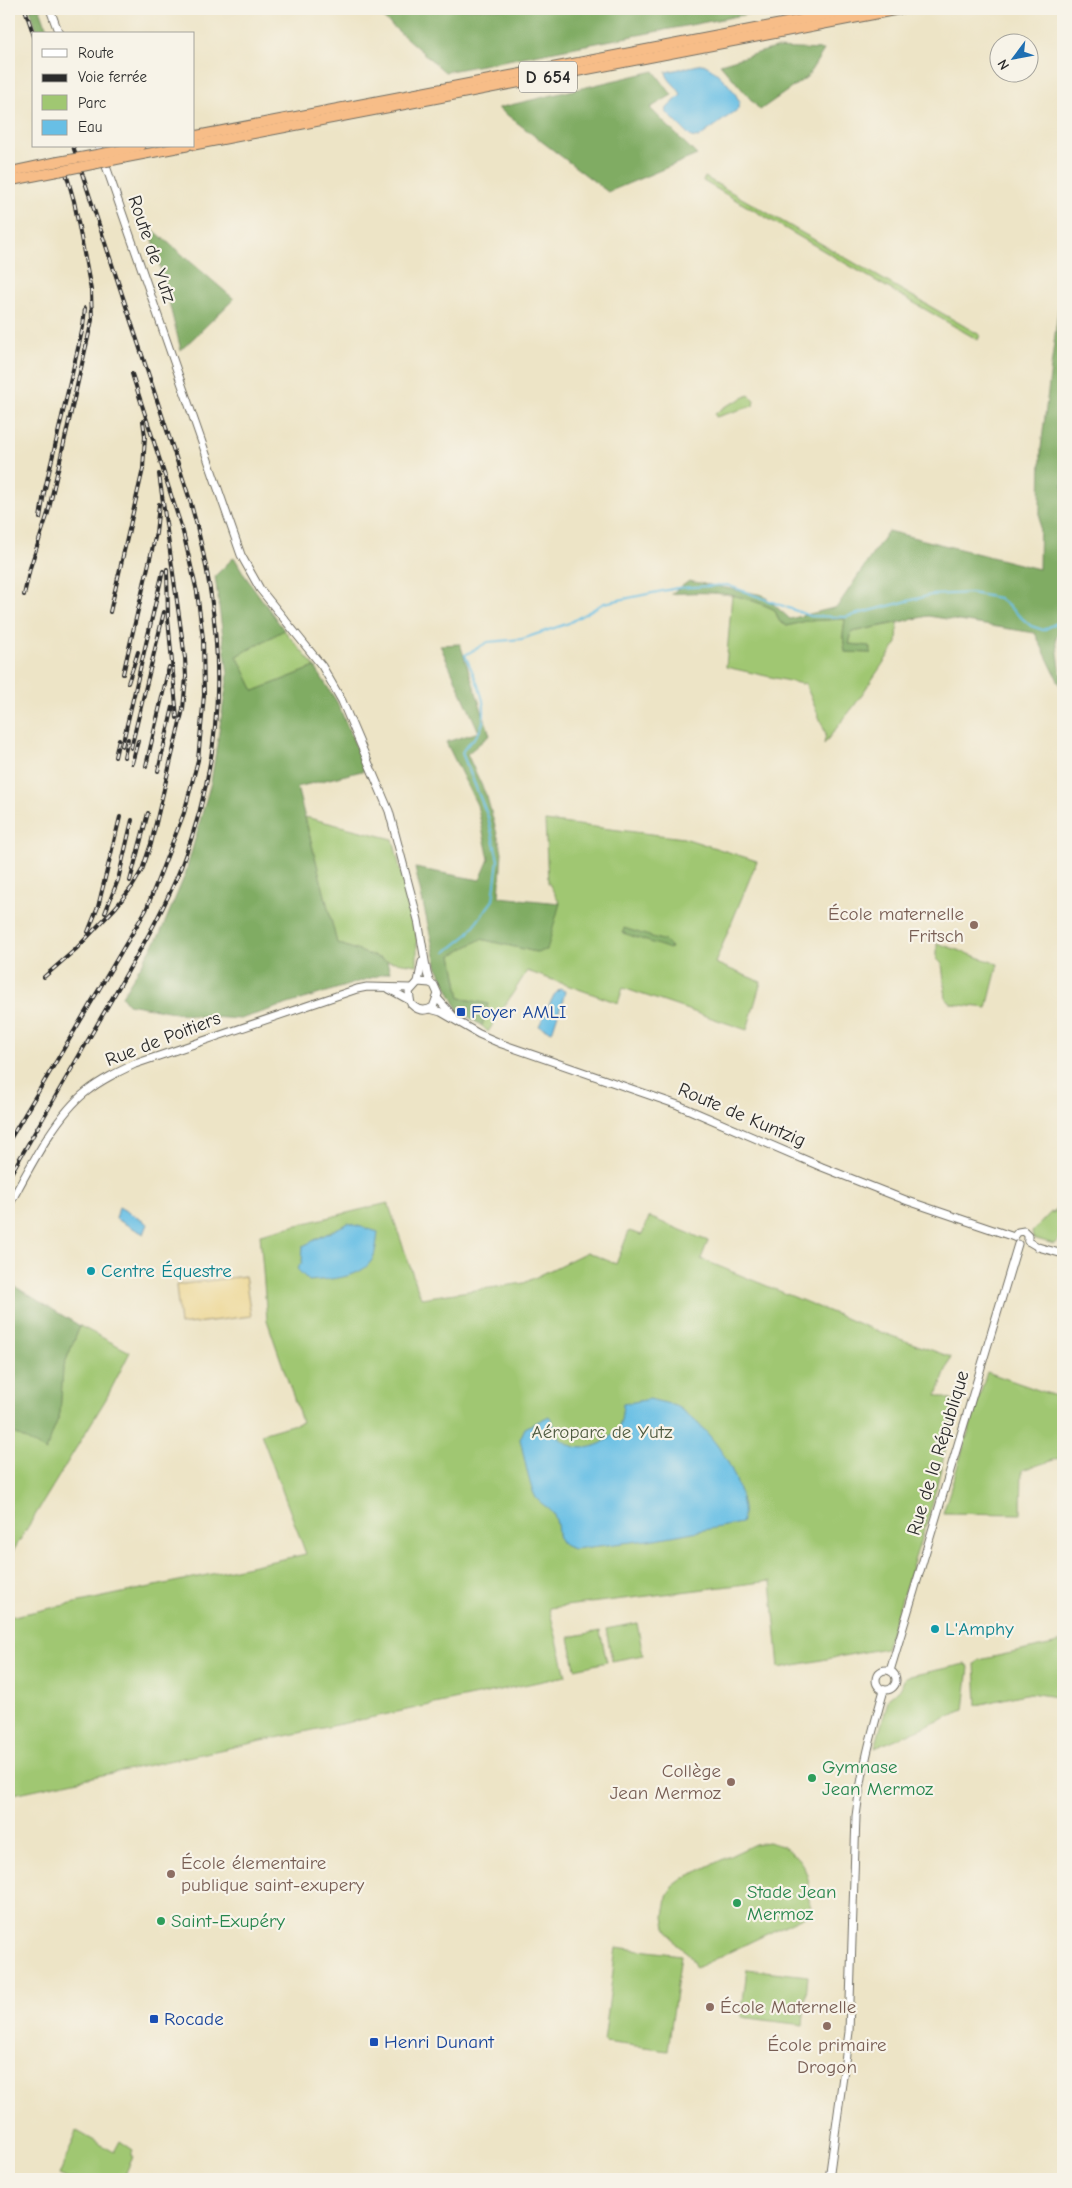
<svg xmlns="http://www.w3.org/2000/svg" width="1072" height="2188" font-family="'Comic Neue',sans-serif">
  <rect width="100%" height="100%" fill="#f7f3e8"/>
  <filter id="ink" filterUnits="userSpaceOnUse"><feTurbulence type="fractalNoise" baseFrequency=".02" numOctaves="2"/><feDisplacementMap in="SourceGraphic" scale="10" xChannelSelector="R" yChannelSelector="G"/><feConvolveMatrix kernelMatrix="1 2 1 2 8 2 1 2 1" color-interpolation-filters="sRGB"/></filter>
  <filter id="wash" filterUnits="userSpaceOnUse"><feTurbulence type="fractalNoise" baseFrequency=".0096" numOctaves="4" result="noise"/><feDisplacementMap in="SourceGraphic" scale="20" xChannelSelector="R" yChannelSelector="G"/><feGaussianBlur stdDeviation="1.12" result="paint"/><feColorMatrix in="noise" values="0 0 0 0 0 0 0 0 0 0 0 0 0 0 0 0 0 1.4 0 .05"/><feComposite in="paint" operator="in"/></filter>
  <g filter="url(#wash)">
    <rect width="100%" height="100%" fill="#ede4c6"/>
    <g fill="#a0c772" stroke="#66794e">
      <polygon points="705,177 980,335 978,340 703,181"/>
      <polygon points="749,395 754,400 753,406 716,417 715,414 724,407"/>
      <polygon points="732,594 762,604 775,610 779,621 787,626 806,621 845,619 843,635 845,652 871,653 869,646 849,644 852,632 898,623 897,643 854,706 824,744 826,734 805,683 802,684 726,667"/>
      <polygon points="284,630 315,667 254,691 237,656"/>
      <polygon points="305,817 393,839 417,939 417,965 387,961 337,943"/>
      <polygon points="545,821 684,838 757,861 715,963 761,982 747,1030 623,988 618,1003 527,971 488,1032 482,1026 488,1004 460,998 452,955 481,939 536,952 560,903 548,882"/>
      <polygon points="937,943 998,964 987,1008 952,1004 946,999 942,964 937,959"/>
      <polygon points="388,1203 421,1298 524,1283 587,1252 616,1264 629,1231 642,1235 649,1217 708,1241 701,1259 872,1329 951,1357 937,1395 957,1402 932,1505 886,1648 779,1668 771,1581 549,1608 566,1676 9,1795 9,1617 306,1554 261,1434 302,1422 267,1320 260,1234"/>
      <polygon points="1057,1209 1063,1217 1063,1236 1054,1244 1033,1238 1032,1232 1051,1212 1053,1213"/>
      <polygon points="80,1326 130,1352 106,1399 9,1558 9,1430 46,1450 60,1413 63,1368"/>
      <polygon points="987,1372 1061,1398 1063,1394 1063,1457 1022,1470 1021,1514 943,1513"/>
      <polygon points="637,1623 643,1655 612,1661 606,1629"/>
      <polygon points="600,1631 607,1662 575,1669 569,1637"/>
      <polygon points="1063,1642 1063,1698 1030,1693 977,1705 975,1664 979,1660"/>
      <polygon points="965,1664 969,1667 964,1710 875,1748 889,1697 901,1688 905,1677"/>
      <path d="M768 1842C791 1847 806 1861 809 1885 811 1899 806 1897 813 1912L696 1968 689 1954 676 1944 666 1927 664 1917 667 1897 673 1886 684 1878 755 1844Z"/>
      <polygon points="616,1947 681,1955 668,2050 604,2042"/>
      <polygon points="747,1969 808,1976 803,2025 741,2017"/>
      <polygon points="77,2131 114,2152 120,2141 133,2150 131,2156 133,2157 123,2179 68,2179 59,2175"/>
    </g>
    <g fill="#80ac64" stroke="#566c48">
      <polygon points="30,9 40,9 49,34 38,34"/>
      <polygon points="373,9 774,9 445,72"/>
      <polygon points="775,48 824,50 807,77 760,110 720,64"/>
      <polygon points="654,71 672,95 650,108 697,155 608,192 498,108"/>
      <polygon points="150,227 234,299 181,350"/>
      <path d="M1063 270V631L1056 637 1063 691 1035 633 928 616 852 632 849 644 869 646 871 653 845 652 843 635 845 619 806 621 787 626 779 621 775 610C739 592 710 591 671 594L689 581 763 595 790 619 837 607 888 531 1039 569 1041 448Z"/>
      <polygon points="234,557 245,576 284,630 237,656 254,691 315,667 337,702 366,770 297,787 337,943 387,961 390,972 240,1019 197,1016 128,1004 122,996 160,934 185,875 211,782 228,675 215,576"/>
      <polygon points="460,644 490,735 467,754 487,797 502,852 499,897 560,903 547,950 536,952 481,939 452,955 460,998 488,1004 482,1026 458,1010 438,969 415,868 480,880 489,859 477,805 446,742 479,732 440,645"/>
      <polygon points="624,928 665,941 671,947 670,949 623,933"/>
      <polygon points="9,1283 80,1326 63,1368 60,1413 46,1451 9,1430"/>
    </g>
    <polygon fill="#eeda9e" stroke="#8c8264" points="245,1276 251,1316 180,1325 176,1285"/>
    <g fill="#68bfe5" stroke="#4a7588">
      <path d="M703 64C714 68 736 90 739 102 739 103 738 110 737 110L698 138 691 137 666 112 667 108 681 95C678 86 667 81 666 72Z"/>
      <polygon points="560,989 565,991 564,996 552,1032 539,1026 554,995"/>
      <polygon points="119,1207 148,1224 144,1234 116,1219"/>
      <path d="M348 1223 378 1232C377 1240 376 1253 372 1260 360 1279 329 1279 309 1281L297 1269 302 1262 303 1246Z"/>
      <path d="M650 1399C659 1402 671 1403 679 1408 709 1429 734 1462 741 1498 743 1507 745 1514 741 1523L656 1539 574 1549C551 1543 562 1532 554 1515 550 1507 539 1504 535 1496 528 1482 524 1455 520 1439L525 1428 549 1416C558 1426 552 1436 568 1444 585 1454 610 1443 619 1427 622 1421 622 1411 623 1404Z"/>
    </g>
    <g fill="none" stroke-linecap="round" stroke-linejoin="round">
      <path stroke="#68bfe5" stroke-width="2" d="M446 952 467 935 493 900 498 860 488 817 462 753C465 744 474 741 479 732 493 707 475 679 465 655L488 642 522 639 569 623 604 603 677 588 727 585 810 616 846 617 931 595 971 593 999 598 1031 626 1043 630 1063 620"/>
    </g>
  </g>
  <g filter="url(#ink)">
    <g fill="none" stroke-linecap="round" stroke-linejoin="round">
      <defs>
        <g id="tertiary">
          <polyline points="50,9 59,34"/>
          <path d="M99 146 241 555 260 589 322 666 342 701 389 811 418 920 427 973 430 983 434 985 438 994 433 1007C425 1012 418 1011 411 1004L409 992 418 982 430 983"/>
          <polyline points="418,982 422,962"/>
          <polyline points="389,989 409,1000"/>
          <polyline points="438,999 454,1017"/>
          <polyline points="430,1009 441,1012 479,1034 502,1044 678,1105 822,1167 908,1201 1014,1237"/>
          <path d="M9 1205C28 1171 55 1116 86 1092 101 1080 118 1072 135 1064L357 989 367 987 411 988"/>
          <polyline points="1014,1237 1018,1232 1024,1231 1028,1235 1028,1241"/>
          <polyline points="1028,1241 1038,1247 1063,1254"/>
          <circle cx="886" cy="1680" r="10"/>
          <polyline points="890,1671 1018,1244"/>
          <path d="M829 2179 849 2032 856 1816C861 1772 872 1732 884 1690"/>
        </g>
        <g id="trunk">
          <polyline points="194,136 857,9"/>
          <polyline points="194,145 902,9"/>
          <polyline points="121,150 140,146"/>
          <polyline points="124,158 187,146"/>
          <polyline points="9,172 56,162"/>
          <polyline points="9,181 60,171"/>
        </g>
      </defs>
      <use href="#tertiary" stroke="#6f6c61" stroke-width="9"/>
      <use href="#trunk" stroke="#6f6c61" stroke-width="11"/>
      <use href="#tertiary" stroke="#fff" stroke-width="7"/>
      <use href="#trunk" stroke="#f7bd88" stroke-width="9"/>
      <defs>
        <g id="rail">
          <polyline points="25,9 34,36"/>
          <polyline points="40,518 44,493 83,327 85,308"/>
          <polyline points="167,569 168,618 177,718"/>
          <polyline points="24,595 30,568 48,513 92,320 91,290 74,201 66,173"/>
          <polyline points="110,612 143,469 145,436 143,421"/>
          <polyline points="123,674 156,533 159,504"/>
          <polyline points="128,683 138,652"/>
          <polyline points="122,746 163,571"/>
          <polyline points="131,748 164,612"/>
          <polyline points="115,757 119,739"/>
          <polyline points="124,757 128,739"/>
          <polyline points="132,763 138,741"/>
          <polyline points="146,766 169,667"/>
          <polyline points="158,771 173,707"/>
          <polyline points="130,881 148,813"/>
          <polyline points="105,913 118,880 132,820"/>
          <polyline points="88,932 98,907 120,817"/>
          <polyline points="44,977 76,949 116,907 132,887 142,870 151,844 183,709 186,677 185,658 159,474"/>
          <polyline points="9,1141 146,910 184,813 198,760 204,695 203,638 197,592 183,532 132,374"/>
          <path d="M9 1177C45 1115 81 1053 117 990 140 950 164 910 181 867 230 743 226 623 189 497L73 146"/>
        </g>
      </defs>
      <use href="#rail" stroke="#2b2b2b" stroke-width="4"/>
      <use href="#rail" stroke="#f7f3e8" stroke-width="2" stroke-dasharray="5.5" stroke-linecap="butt"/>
      <defs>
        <g id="trunk-bridge">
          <polyline points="56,162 121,150"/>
          <polyline points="60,171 124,158"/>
        </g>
      </defs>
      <use href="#trunk-bridge" stroke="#6f6c61" stroke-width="11" stroke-linecap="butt"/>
      <use href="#trunk-bridge" stroke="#f7bd88" stroke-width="9"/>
    </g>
  </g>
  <g fill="#8d6e63" stroke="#f7f3e8" stroke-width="2">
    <circle cx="974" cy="925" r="5"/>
    <circle cx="731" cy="1782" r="5"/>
    <circle cx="171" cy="1874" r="5"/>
    <circle cx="710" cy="2007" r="5"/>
    <circle cx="827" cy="2026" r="5"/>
  </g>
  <g fill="#1a4fb4" stroke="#f7f3e8" stroke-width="2">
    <rect x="456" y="1007" width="10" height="10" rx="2.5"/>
    <rect x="149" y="2014" width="10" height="10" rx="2.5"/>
    <rect x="369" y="2037" width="10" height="10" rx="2.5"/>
  </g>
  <g fill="#0f9aa8" stroke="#f7f3e8" stroke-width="2">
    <circle cx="91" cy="1271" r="5"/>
    <circle cx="935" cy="1629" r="5"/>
  </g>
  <g fill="#2e9e5b" stroke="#f7f3e8" stroke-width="2">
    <circle cx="812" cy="1778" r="5"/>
    <circle cx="737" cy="1903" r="5"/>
    <circle cx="161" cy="1921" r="5"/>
  </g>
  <g text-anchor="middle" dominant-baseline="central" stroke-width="4.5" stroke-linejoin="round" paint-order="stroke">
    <rect fill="#f7f3e8" stroke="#686764" stroke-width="1" x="519" y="61.5" width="58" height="31" rx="4"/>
    <g font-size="18" font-weight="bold" fill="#2b2b2b">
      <text x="548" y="77">D 654</text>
    </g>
    <g font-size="19" fill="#2b2b2b" stroke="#f7f3e8">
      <text transform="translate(152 249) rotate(71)">Route de Yutz</text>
      <text transform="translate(163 1039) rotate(-21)">Rue de Poitiers</text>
      <text transform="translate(742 1115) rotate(23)">Route de Kuntzig</text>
      <text transform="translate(938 1453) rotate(-73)">Rue de la République</text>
    </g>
    <g font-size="19" fill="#785e54" stroke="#f7f3e8" text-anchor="end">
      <text x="964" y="914">École maternelle<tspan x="964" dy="22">Fritsch</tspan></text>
      <text x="721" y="1771">Collège<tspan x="721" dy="22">Jean Mermoz</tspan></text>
      <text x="181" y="1863" text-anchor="start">École élementaire<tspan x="181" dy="22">publique saint-exupery</tspan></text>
      <text x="720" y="2007" text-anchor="start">École Maternelle</text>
      <text x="827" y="2045" text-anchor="middle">École primaire<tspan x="827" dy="22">Drogon</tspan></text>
    </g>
    <g font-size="19" fill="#164399" stroke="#f7f3e8" text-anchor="start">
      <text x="471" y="1012">Foyer AMLI</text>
      <text x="164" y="2019">Rocade</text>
      <text x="384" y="2042">Henri Dunant</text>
    </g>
    <g font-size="19" fill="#0d838f" stroke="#f7f3e8" text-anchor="start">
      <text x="101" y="1271">Centre Équestre</text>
      <text x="945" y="1629">L'Amphy</text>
    </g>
    <g font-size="19" fill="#4e5a40" stroke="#f7f3e8">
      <text x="602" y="1432">Aéroparc de Yutz</text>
    </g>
    <g font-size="19" fill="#27864d" stroke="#f7f3e8" text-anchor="start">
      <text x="822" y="1767">Gymnase<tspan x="822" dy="22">Jean Mermoz</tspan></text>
      <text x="747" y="1892">Stade Jean<tspan x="747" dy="22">Mermoz</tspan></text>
      <text x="171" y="1921">Saint-Exupéry</text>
    </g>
  </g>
  <rect width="1072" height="2188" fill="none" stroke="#f7f3e8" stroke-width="30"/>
  <rect x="32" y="32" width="162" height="115" fill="#f7f3e8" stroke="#a5a39c"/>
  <rect x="42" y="49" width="25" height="8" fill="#ffffff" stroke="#a5a39c"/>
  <text x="78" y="58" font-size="15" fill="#2b2b2b">Route</text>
  <rect x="42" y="74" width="25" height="8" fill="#2b2b2b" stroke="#a5a39c"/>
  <text x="78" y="82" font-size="15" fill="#2b2b2b">Voie ferrée</text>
  <rect x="42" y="95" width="25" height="15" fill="#a0c772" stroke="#a5a39c"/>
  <text x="78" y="108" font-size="15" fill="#2b2b2b">Parc</text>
  <rect x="42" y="120" width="25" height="15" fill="#68bfe5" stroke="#a5a39c"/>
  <text x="78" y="132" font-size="15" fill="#2b2b2b">Eau</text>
  <g transform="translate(1014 58) rotate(238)"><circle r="24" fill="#f7f3e8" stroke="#a5a39c"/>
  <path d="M0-4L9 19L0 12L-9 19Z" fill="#1f6fb2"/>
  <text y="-8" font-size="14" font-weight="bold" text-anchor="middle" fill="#2b2b2b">N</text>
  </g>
</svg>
